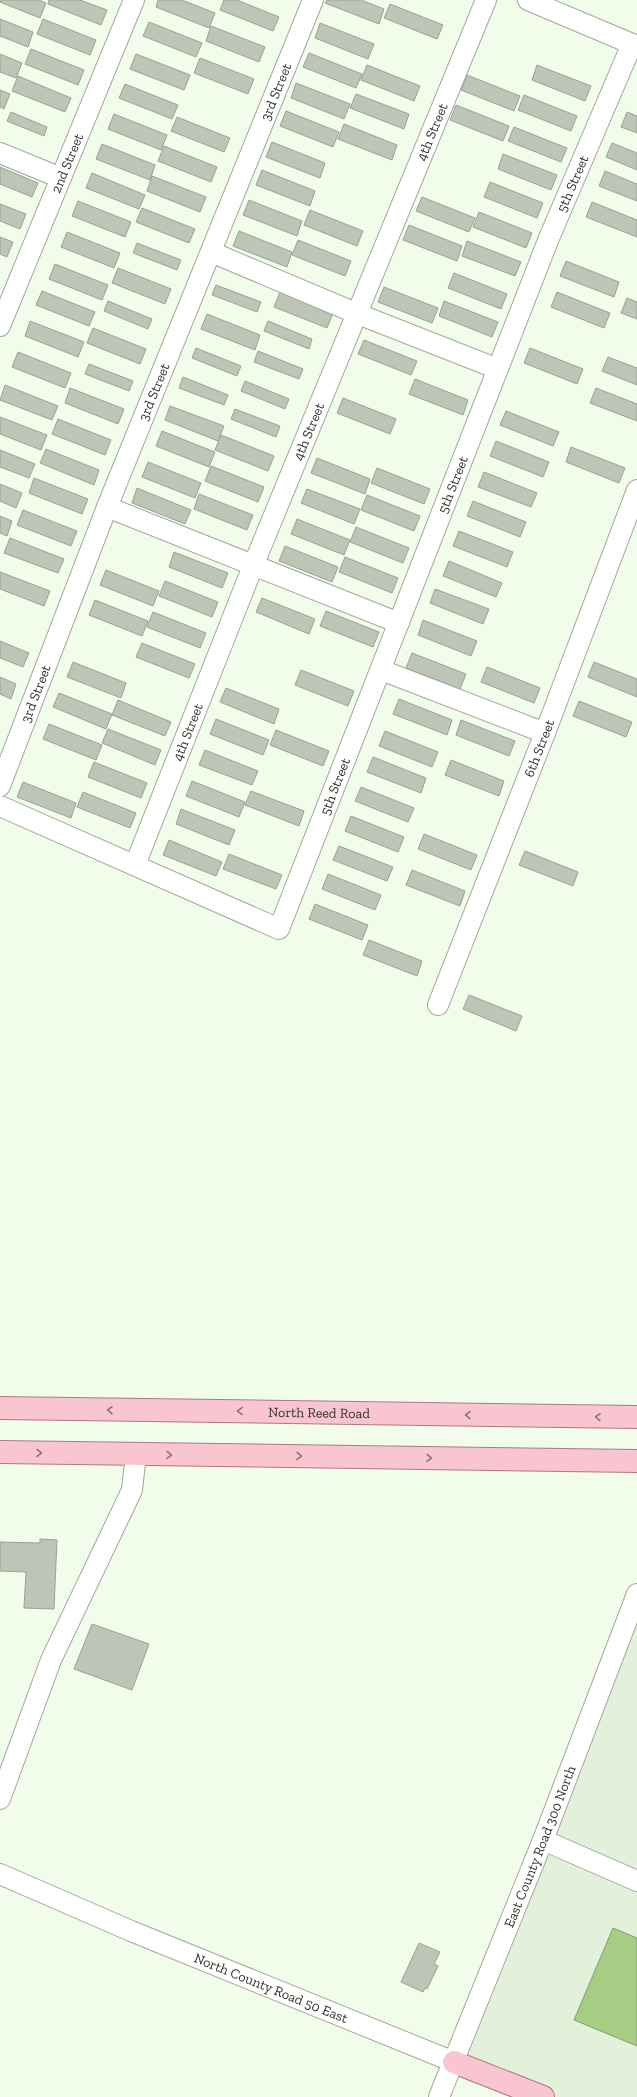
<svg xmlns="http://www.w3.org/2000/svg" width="637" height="2097" font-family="'Zilla Slab',serif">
  <rect width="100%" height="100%" fill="#f2fceb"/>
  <polygon fill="#e3f1da" points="637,1592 637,2097 537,2097 454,2062"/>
  <polygon fill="#a5ce84" stroke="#82a06a" points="613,1928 637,1938 637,2046 574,2020"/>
  <g fill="#bdc6b6" stroke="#99a293">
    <polygon points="0,0 39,0 46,3 40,18 0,2"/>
    <polygon points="49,0 80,0 107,10 101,25 48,4"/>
    <polygon points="158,0 182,0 215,13 209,28 156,7"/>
    <polygon points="224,0 237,0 279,17 273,31 220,10"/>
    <polygon points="327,0 361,0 384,9 379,24 325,3"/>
    <polygon points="390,4 443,25 437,39 384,18"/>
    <polygon points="0,19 33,32 28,47 0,36"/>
    <polygon points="43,19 96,40 90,55 37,34"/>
    <polygon points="149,22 202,43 196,57 143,36"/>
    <polygon points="320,23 374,44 368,59 315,38"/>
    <polygon points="211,26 265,47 259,62 206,41"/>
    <polygon points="31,49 84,70 78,85 25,64"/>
    <polygon points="309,53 362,74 356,88 303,67"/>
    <polygon points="0,54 22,63 16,78 0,72"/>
    <polygon points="136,54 190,75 184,90 130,69"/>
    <polygon points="200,58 254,79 248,94 194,73"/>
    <polygon points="367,65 420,86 414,101 361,80"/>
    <polygon points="537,65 591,86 585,101 532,80"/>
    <polygon points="467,75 520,96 514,111 461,90"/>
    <polygon points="18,76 71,98 65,112 12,91"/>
    <polygon points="296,83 350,104 344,119 291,98"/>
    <polygon points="125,84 178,105 172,119 119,98"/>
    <polygon points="0,90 10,94 4,109 0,107"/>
    <polygon points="356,94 409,114 404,129 350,108"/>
    <polygon points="524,95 577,116 571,131 518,110"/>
    <polygon points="456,105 509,126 503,141 450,120"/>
    <polygon points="286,111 339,132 333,147 280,126"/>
    <polygon points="11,112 47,127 44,136 7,121"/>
    <polygon points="627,112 637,116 637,133 621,127"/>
    <polygon points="114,114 167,135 161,150 108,129"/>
    <polygon points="177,117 230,138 224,152 171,131"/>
    <polygon points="344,124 397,145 392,160 338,139"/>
    <polygon points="514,127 567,148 561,162 508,141"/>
    <polygon points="272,142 325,163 320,178 266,157"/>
    <polygon points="612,143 637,153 637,170 606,157"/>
    <polygon points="102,144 155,165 150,180 96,159"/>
    <polygon points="164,146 217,167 211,182 158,161"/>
    <polygon points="503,154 557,175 551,190 498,169"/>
    <polygon points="0,167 38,183 32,197 0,184"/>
    <polygon points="262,170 315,191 310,206 256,185"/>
    <polygon points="605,171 637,184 637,201 599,186"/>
    <polygon points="92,173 145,195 139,209 86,188"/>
    <polygon points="152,176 206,197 200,212 147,191"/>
    <polygon points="490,182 543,203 537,218 484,197"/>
    <polygon points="422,197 475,218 469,232 416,211"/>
    <polygon points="249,200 302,221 297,236 243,215"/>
    <polygon points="78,201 131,222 125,237 72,216"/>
    <polygon points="592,202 637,220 637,237 586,217"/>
    <polygon points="0,204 26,214 20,229 0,221"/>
    <polygon points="142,208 195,229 189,243 136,222"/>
    <polygon points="310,210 363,231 357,246 304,225"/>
    <polygon points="479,212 532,233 526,248 473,227"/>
    <polygon points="409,225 462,246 457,261 403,240"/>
    <polygon points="239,231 292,252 287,267 233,246"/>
    <polygon points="67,232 120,253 114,268 61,247"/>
    <polygon points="0,237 13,242 7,257 0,254"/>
    <polygon points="298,240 351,261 345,276 292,255"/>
    <polygon points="467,241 521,262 515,276 462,256"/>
    <polygon points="137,243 181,260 177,270 133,253"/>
    <polygon points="566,261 619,282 614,297 560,276"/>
    <polygon points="55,264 108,285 102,300 49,279"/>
    <polygon points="118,268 171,289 165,304 112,283"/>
    <polygon points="454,273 507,294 501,309 448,288"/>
    <polygon points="216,285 261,302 257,312 212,295"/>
    <polygon points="384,287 438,308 432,323 378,302"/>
    <polygon points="42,291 95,312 89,326 36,305"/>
    <polygon points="280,292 333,313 327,328 274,307"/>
    <polygon points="557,292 610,313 604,328 551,307"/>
    <polygon points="627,298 637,302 637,319 621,313"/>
    <polygon points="108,301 152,319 148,329 104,311"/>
    <polygon points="444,301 498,322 492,337 439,316"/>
    <polygon points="207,314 260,335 255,350 201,329"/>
    <polygon points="30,321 84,342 78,357 25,336"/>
    <polygon points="268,321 312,339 309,349 264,331"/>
    <polygon points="93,328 146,349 140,364 87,343"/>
    <polygon points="364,340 417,361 411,375 358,354"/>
    <polygon points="196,348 241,366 237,376 192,358"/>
    <polygon points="530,348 583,369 577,384 524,363"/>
    <polygon points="258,351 303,369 299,379 254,362"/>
    <polygon points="18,352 71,373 65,388 12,367"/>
    <polygon points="608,357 637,368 637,385 602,371"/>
    <polygon points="89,364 133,381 129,391 85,374"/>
    <polygon points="183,377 228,395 224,405 179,388"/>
    <polygon points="415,379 468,400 463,415 409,394"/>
    <polygon points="245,381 289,399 285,409 241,391"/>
    <polygon points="5,385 58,406 52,420 0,400"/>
    <polygon points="70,388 124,409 118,424 65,403"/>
    <polygon points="596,388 637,404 637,421 590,403"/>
    <polygon points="343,398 396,419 390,434 337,413"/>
    <polygon points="170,406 224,426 218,441 165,420"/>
    <polygon points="235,409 280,426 276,437 231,419"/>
    <polygon points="506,411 559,432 553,446 500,425"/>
    <polygon points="0,417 47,435 41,450 0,434"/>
    <polygon points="58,419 111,440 105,455 52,434"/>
    <polygon points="162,431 215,452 209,467 156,446"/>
    <polygon points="221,435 274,456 268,471 215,450"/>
    <polygon points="496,441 549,462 543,477 490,456"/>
    <polygon points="571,447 625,468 619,483 566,462"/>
    <polygon points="46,449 99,470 94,485 40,463"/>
    <polygon points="0,450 35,464 29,478 0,467"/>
    <polygon points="317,458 370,479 365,494 311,473"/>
    <polygon points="148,462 201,483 195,498 142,477"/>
    <polygon points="211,466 264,487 258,502 205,481"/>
    <polygon points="377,468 430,489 424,504 371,483"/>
    <polygon points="484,472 537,493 531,507 478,487"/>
    <polygon points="34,478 88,499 82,514 29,493"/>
    <polygon points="0,484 22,493 16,508 0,501"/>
    <polygon points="137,488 191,510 185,524 132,503"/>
    <polygon points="307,489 360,509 354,524 301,503"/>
    <polygon points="199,494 253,515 247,530 194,509"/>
    <polygon points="367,495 420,516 414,531 361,510"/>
    <polygon points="473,501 526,522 520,537 467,516"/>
    <polygon points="23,510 77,531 71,546 17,525"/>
    <polygon points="0,516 12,521 7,536 0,533"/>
    <polygon points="297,519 350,540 344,555 291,534"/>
    <polygon points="356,527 409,548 403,563 350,542"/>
    <polygon points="459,531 513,552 507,567 453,546"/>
    <polygon points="10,538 64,559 58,573 4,553"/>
    <polygon points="285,546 338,567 332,582 279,561"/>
    <polygon points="174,552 228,573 222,588 169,567"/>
    <polygon points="345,557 398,578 392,593 339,572"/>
    <polygon points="449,561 502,583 496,597 443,576"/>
    <polygon points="106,570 159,591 153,606 100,585"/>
    <polygon points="0,572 50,591 44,606 0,589"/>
    <polygon points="165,581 218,602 212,617 159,596"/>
    <polygon points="435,589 489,609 483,624 430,603"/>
    <polygon points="262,598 315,619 309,634 256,612"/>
    <polygon points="95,600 148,621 142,636 89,615"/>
    <polygon points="326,611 379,632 373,647 320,626"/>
    <polygon points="153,612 206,633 200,648 147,627"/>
    <polygon points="423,620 477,641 471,656 418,635"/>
    <polygon points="0,641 29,653 23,667 0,658"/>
    <polygon points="142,643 195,664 189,678 136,657"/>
    <polygon points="412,653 466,674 460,689 406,668"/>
    <polygon points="73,662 126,683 121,698 67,677"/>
    <polygon points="594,662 637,679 637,697 588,677"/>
    <polygon points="487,667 540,688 534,703 481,682"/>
    <polygon points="301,670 354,691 348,706 295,685"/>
    <polygon points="0,677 16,684 11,699 0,694"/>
    <polygon points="226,688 279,709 274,724 220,702"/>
    <polygon points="59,693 112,714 106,729 53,707"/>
    <polygon points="399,699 452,720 447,735 393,714"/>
    <polygon points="118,700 171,722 165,736 112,715"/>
    <polygon points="579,701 632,722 626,737 573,716"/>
    <polygon points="216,719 269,740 263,755 210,734"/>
    <polygon points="461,720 515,741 509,756 456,735"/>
    <polygon points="49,724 102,745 96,760 43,739"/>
    <polygon points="108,729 161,750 155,765 102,743"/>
    <polygon points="276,730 329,751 323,766 270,745"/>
    <polygon points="385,731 438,752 432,767 379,746"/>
    <polygon points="205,750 258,771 252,785 199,765"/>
    <polygon points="373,757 426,778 421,793 367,772"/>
    <polygon points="451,760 504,781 499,796 445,775"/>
    <polygon points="94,762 147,783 141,798 88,777"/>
    <polygon points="192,781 245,802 239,817 186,796"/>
    <polygon points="23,782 76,803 71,818 17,797"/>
    <polygon points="361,787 414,808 408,822 355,801"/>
    <polygon points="251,791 304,811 299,826 245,805"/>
    <polygon points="83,792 136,813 130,828 77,807"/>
    <polygon points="181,809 235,830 229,845 176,824"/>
    <polygon points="351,816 404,837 398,852 345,831"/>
    <polygon points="424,834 477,855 471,870 418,849"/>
    <polygon points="169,840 222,862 216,876 163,855"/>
    <polygon points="339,846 393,867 387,881 333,860"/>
    <polygon points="525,851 578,872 573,886 519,865"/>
    <polygon points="229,854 282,875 276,889 223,869"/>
    <polygon points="412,870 465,891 460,906 406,885"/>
    <polygon points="328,874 381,895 375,910 322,889"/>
    <polygon points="315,904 368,925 362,940 309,919"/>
    <polygon points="369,940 422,961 417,976 363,955"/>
    <polygon points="469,995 522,1016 516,1031 463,1009"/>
    <polygon points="40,1539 57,1540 54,1609 24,1608 26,1572 0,1571 0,1542 40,1543"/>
    <polygon points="92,1624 149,1644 132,1690 74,1669"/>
    <polygon points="419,1943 440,1952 434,1964 438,1966 427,1989 425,1988 423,1992 401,1982"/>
  </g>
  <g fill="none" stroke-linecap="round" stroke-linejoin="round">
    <defs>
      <g id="minor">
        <polyline points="528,0 637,46"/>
        <polyline points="0,153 61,178"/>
        <polyline points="211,252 358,314 498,369"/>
        <path id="s1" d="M0 326 134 0"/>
        <polyline points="107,507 399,623"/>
        <polyline points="381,670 545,733"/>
        <path id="s2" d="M0 786 107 507 313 0"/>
        <path id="s3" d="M0 806 279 929 549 238 632 44"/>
        <path id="s4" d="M135 865 253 566 486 0"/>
        <path id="s5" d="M438 1005 545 733 637 490"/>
        <polyline points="0,1799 51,1660 132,1490 136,1454"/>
        <polyline points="543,1840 637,1881"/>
        <path id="s6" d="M0 1874 131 1931 454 2062"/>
        <path id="s7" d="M439 2097 543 1840 637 1594"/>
      </g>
      <g id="major">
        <path id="s8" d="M0 1408 637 1417"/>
        <polyline points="0,1452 637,1461"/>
        <polyline points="454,2062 543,2097"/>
      </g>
    </defs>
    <use href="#minor" stroke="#a0a99a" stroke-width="22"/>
    <use href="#major" stroke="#ae7982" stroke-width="24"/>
    <use href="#minor" stroke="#fff" stroke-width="20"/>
    <use href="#major" stroke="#f8c5d0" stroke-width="22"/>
  </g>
  <defs><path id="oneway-chevron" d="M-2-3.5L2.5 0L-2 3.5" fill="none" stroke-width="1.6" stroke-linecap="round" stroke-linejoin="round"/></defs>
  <g stroke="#897576">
    <use href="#oneway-chevron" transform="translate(110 1410) rotate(-179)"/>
    <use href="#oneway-chevron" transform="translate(240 1411) rotate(-179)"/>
    <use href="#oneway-chevron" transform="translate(468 1415) rotate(-179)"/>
    <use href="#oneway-chevron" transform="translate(598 1417) rotate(-179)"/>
    <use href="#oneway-chevron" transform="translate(39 1453) rotate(1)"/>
    <use href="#oneway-chevron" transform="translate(169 1455) rotate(1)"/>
    <use href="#oneway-chevron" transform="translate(299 1456) rotate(1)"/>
    <use href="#oneway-chevron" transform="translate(429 1458) rotate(1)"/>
  </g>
  <g text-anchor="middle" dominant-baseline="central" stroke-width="4" stroke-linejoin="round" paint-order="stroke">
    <g font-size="14" fill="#2f332c" stroke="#fff">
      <text stroke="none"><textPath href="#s2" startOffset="747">3rd Street</textPath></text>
      <text stroke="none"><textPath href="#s4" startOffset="791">4th Street</textPath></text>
      <text stroke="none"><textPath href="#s1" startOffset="176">2nd Street</textPath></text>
      <text stroke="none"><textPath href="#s3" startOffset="1106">5th Street</textPath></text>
      <text stroke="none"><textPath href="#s2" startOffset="423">3rd Street</textPath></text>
      <text stroke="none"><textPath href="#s4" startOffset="467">4th Street</textPath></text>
      <text stroke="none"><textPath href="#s3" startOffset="782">5th Street</textPath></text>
      <text stroke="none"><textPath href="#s2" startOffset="99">3rd Street</textPath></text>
      <text stroke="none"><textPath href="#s4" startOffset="143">4th Street</textPath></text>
      <text stroke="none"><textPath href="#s5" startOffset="276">6th Street</textPath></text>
      <text stroke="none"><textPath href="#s3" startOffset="458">5th Street</textPath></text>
      <text stroke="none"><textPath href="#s8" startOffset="319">North Reed Road</textPath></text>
      <text stroke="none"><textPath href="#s7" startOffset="270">East County Road 300 North</textPath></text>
      <text stroke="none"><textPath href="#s6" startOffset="294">North County Road 50 East</textPath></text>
    </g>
  </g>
</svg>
